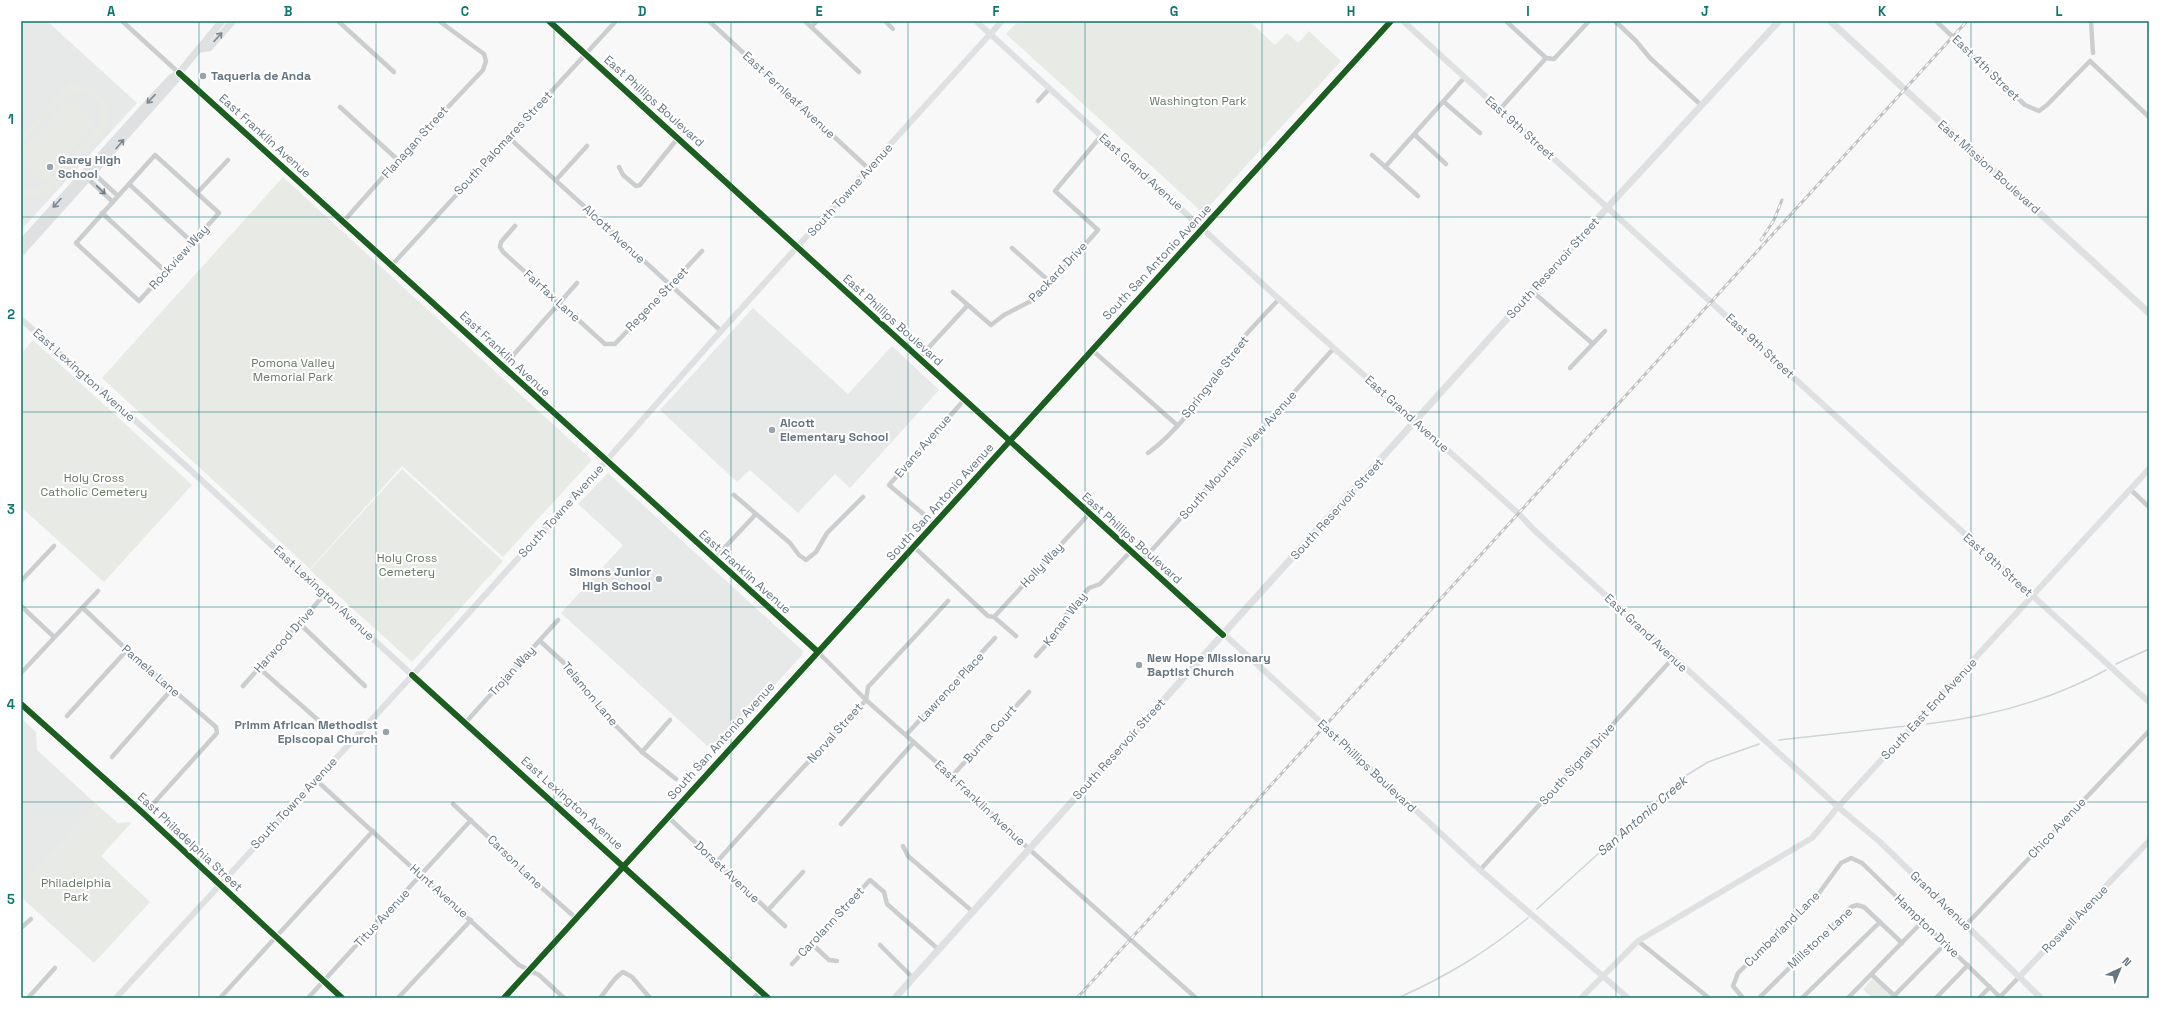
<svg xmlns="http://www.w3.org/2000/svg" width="2170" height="1019" font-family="'Space Grotesk',sans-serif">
  <rect width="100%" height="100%" fill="#f8f8f8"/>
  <g fill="#e7e8e8">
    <polygon points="21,21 47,21 137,103 21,230"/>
    <polygon points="753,308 848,394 892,346 939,390 850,488 835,474 798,513 750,470 737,482 660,410"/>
    <polygon points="608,473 803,651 802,655 714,752 561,613 623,545 578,504"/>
    <polygon points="21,718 36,732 37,750 96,804 21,887"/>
  </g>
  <g fill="#e7eae5">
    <polygon points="1018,21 1249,21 1275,45 1287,33 1298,43 1309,31 1341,61 1203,213 1006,34"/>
    <path d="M72 79 76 85C103 84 118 113 101 134L49 190 38 196 21 194V187L36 189 47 183 100 123C103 115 102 106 96 99 73 73 36 129 21 145V135Z"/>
    <polygon points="69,98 96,123 42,183 21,164 21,151"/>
    <polygon points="283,177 592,460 503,557 402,466 310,569 102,378"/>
    <polygon points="33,340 192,485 104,582 21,507 21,354"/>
    <polygon points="402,469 503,561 412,662 310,570"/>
    <polygon points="96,804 118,823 132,822 101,856 150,902 94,963 21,897 21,887"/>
    <polygon points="1872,979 1894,998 1872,998 1863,989"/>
  </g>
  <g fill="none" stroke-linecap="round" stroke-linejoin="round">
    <g stroke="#cdd5d8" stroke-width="1.5">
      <polyline points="2116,664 2149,649"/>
      <path d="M1927 724C1989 717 2051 700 2106 670"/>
      <polyline points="1779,740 1906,726"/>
      <polyline points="1537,909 1682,778 1708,762 1759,744"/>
      <path d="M1398 998C1449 975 1485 953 1528 918"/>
    </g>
    <g stroke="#cbcdce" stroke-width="4.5">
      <polyline points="122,21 179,73"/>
      <polyline points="338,21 394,72"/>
      <polyline points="709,21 869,169"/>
      <polyline points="805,21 859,72"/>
      <polyline points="885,21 893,29"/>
      <polyline points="1506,21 1546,58"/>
      <polyline points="1615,21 1636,41 1650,58 1701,105"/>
      <polyline points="1936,21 2025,105 2039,111 2047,105 2090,61 2149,117"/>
      <polyline points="2091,21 2093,53"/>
      <polyline points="811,27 817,21"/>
      <polyline points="1038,101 1050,88"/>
      <polyline points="1444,102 1480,133"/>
      <polyline points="340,107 398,160"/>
      <polyline points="1500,109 1546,58 1554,59 1589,21"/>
      <polyline points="1415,135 1446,164"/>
      <polyline points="508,137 721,331"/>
      <polygon points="155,155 219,213 139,301 76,243"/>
      <polyline points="1372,155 1418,196"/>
      <polyline points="619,167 623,175 636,186 640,185 678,138"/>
      <polyline points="1385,167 1464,78"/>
      <polyline points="91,171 118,196"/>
      <polyline points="86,177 113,202"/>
      <polyline points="556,180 587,146"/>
      <polyline points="129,184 193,243"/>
      <polyline points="197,193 228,160"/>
      <polyline points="102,213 166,272"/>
      <polyline points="343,222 398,160 483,70 486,61 484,54 439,21"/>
      <polyline points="515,226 501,242 500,247 503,252 605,344 615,344 702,251"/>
      <polyline points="1012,248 1050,282"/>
      <polyline points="392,265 616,21"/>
      <polyline points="953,292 991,325 1004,315 1031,301 1058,275 1098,230 1055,191 1101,136"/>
      <polyline points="1533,292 1592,343"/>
      <polyline points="1092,350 1177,425"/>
      <polyline points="919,358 967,306"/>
      <polyline points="502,368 577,283"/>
      <polyline points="1570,368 1605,331"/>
      <path d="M1148 453C1185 427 1217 373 1244 337 1255 324 1268 311 1279 299"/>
      <polyline points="2131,490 2149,507"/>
      <polyline points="734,495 790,543 799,555 806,560 816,552 827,533 863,497"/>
      <polyline points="934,523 889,485 965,399"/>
      <polyline points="914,547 988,616 994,617 1016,636"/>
      <polyline points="714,559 755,515"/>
      <polyline points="1142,561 1334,348"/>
      <polyline points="21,581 54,546"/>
      <polyline points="21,606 54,637"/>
      <polyline points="83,608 127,650 216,727 217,733 144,814"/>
      <polyline points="994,617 1089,514"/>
      <polyline points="299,623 365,686"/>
      <polyline points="540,641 574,672 605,715 642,752 676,779"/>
      <polyline points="817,651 866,700 952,776 1029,849 1196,998"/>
      <polyline points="1036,656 1062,627 1065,616 1089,588 1100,584 1131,551"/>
      <polyline points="259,668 326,727"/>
      <polyline points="21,673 98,591"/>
      <polyline points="243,686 325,594"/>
      <polyline points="67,716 127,650"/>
      <polyline points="466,722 558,620"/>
      <polyline points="906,735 995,638"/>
      <polyline points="642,752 670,720"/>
      <polyline points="112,757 172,689"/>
      <polyline points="952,776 1029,692"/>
      <polyline points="316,780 519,965 539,975 564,998"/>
      <polyline points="453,804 495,843 508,858 577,919"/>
      <polyline points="668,817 785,926"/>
      <polyline points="841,824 914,742"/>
      <polyline points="903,846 908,856 973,912"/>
      <path d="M716 863C765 807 816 754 866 700L868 687 948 601"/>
      <polyline points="1480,870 1673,658"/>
      <polyline points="768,910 803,872"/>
      <polyline points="1966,925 2149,731"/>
      <polyline points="21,928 31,919"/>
      <polyline points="1638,941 1709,998"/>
      <polyline points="812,944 829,960 837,961"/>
      <polyline points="880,945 913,978"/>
      <polyline points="792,964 870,880 884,892 887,904 938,949"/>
      <polyline points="1872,975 1897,998"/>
      <polyline points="1894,996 1945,944"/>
      <polyline points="2000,997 2019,977"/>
      <polyline points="28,998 55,968"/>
      <polyline points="220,998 373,831"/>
      <polyline points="308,998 471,820"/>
      <polyline points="398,998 471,920"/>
      <path d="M600 998C608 989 613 978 623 972L632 977 650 998"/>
      <polyline points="754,998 760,991"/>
      <polyline points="1743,998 1733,986 1738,973 1814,900 1841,863 1851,858 1862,863 2001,998"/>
      <polyline points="1759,998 1851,907 1857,905 1864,907 1902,943"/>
      <polyline points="1802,998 1880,922"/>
      <polyline points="1848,998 1923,921"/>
      <polyline points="1936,998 1968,965"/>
      <polyline points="1979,998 1990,987"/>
    </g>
    <g stroke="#dfe0e1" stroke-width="6">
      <polyline points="549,21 1325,726 1479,869 1628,998"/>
      <polyline points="976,21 1279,299 1519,514 1534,530 1838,807 1880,842 2041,998"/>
      <polyline points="1403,21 2149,702"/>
      <polyline points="179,73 817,651"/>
      <polyline points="21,319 185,465 412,675 768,998"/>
      <polyline points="21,704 144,814 342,998"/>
      <polyline points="2019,977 2149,841"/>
      <polyline points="116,998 420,667 606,461 721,331 1002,21"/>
      <path d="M504 998C799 672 1096 347 1391 21"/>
      <polyline points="1581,998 1638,941 1812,838 1838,807 2149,469"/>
    </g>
    <g stroke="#dfe0e1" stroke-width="7">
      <polyline points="1830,21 2149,313"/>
      <polyline points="200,49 209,48 233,21"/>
      <polyline points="21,243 154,96 172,77 179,73 222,21"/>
      <polyline points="21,253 176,80 179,73"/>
      <polyline points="895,998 1607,208 1779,21"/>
    </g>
    <defs>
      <g id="rail">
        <polyline points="1761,240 1774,220 1782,200"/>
        <polyline points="1077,998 1967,21"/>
      </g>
    </defs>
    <use href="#rail" stroke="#c1c2c4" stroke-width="3"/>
    <use href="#rail" stroke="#fff" stroke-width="1.5" stroke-dasharray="4.5" stroke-linecap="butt"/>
    <defs>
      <g id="cycleway">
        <polyline points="549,21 1223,635"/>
        <polyline points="179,73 817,651"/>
        <polyline points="412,675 768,998"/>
        <polyline points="21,704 144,814 342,998"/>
        <path d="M504 998C799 672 1096 347 1391 21"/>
      </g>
    </defs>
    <use href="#cycleway" stroke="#fff" stroke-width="8"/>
    <use href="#cycleway" stroke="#1b5e20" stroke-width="6"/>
  </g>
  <defs><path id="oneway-shaft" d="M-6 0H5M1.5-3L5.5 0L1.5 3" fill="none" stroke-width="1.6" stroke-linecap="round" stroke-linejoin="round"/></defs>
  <g stroke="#7d8a94">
    <use href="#oneway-shaft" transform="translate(218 37) rotate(-48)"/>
    <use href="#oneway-shaft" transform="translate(151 99) rotate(133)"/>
    <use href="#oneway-shaft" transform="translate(120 144) rotate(-49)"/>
    <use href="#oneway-shaft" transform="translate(57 203) rotate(132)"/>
  </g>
  <use stroke="#6f7e89" href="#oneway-shaft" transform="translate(101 190) rotate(44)"/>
  <path fill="none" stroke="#0f766e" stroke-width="1" stroke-opacity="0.55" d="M199 21V998M376 21V998M554 21V998M731 21V998M908 21V998M1085 21V998M1262 21V998M1439 21V998M1616 21V998M1794 21V998M1971 21V998M21 217H2149M21 412H2149M21 607H2149M21 802H2149"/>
  <g fill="#98a3ab" stroke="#fff" stroke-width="1.5">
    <circle cx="203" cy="76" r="4"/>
    <circle cx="50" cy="167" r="4"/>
    <circle cx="772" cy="430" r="4"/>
    <circle cx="659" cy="579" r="4"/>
    <circle cx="1139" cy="665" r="4"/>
    <circle cx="386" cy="732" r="4"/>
  </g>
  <g text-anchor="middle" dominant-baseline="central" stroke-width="4" stroke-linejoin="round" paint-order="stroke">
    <g font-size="12" fill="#657581" stroke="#fff">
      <text transform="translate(1986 68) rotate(44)">East 4th Street</text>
      <text transform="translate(789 95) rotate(43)">East Fernleaf Avenue</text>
      <text transform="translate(654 101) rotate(42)">East Phillips Boulevard</text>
      <text transform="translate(1520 128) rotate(42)">East 9th Street</text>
      <text transform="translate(265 136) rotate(42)">East Franklin Avenue</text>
      <text transform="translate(415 142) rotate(-48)">Flanagan Street</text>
      <text transform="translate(503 143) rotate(-47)">South Palomares Street</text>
      <text transform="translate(1989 167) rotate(42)">East Mission Boulevard</text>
      <text transform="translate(1141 172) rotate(42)">East Grand Avenue</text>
      <text transform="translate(850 190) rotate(-48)">South Towne Avenue</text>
      <text transform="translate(614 234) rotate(43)">Alcott Avenue</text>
      <text transform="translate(179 257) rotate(-48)">Rockview Way</text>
      <text transform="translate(1157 262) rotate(-47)">South San Antonio Avenue</text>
      <text transform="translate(1553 268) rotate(-48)">South Reservoir Street</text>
      <text transform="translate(1058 272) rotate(-46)">Packard Drive</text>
      <text transform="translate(552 296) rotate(42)">Fairfax Lane</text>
      <text transform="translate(657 299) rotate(-46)">Regene Street</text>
      <text transform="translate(893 320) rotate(42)">East Phillips Boulevard</text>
      <text transform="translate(1760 346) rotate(43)">East 9th Street</text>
      <text transform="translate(505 354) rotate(43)">East Franklin Avenue</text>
      <text transform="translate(84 375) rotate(42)">East Lexington Avenue</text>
      <text transform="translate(1215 377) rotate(-52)">Springvale Street</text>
      <text transform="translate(1407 414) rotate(42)">East Grand Avenue</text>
      <text transform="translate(923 446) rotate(-49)">Evans Avenue</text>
      <text transform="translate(1238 455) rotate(-48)">South Mountain View Avenue</text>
      <text transform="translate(940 502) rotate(-48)">South San Antonio Avenue</text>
      <text transform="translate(1337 509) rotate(-48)">South Reservoir Street</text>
      <text transform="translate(561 511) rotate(-48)">South Towne Avenue</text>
      <text transform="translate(1132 538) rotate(42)">East Phillips Boulevard</text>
      <text transform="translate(1042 565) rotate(-47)">Holly Way</text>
      <text transform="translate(1998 565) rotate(42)">East 9th Street</text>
      <text transform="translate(745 572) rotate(42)">East Franklin Avenue</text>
      <text transform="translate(324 593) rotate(43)">East Lexington Avenue</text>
      <text transform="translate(1065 619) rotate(-53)">Kenan Way</text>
      <text transform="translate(1646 633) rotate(43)">East Grand Avenue</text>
      <text transform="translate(284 640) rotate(-48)">Harwood Drive</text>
      <text transform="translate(151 671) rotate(41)">Pamela Lane</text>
      <text transform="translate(512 671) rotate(-48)">Trojan Way</text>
      <text transform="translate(951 687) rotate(-47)">Lawrence Place</text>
      <text transform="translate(590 694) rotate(50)">Telamon Lane</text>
      <text transform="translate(1929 709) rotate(-47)">South East End Avenue</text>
      <text transform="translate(835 733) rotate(-48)">Norval Street</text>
      <text transform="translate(990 734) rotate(-48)">Burma Court</text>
      <text transform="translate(721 741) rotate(-48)">South San Antonio Avenue</text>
      <text transform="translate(1119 749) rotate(-48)">South Reservoir Street</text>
      <text transform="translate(1577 764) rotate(-48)">South Signal Drive</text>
      <text transform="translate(1367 766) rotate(43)">East Phillips Boulevard</text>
      <text transform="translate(294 803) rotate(-47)">South Towne Avenue</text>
      <text transform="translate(572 803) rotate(42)">East Lexington Avenue</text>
      <text transform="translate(980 803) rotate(43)">East Franklin Avenue</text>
      <text transform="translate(2057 828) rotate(-47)">Chico Avenue</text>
      <text transform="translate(190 842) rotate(43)">East Philadelphia Street</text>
      <text transform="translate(515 862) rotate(44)">Carson Lane</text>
      <text transform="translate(727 872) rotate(43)">Dorset Avenue</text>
      <text transform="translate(439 891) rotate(42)">Hunt Avenue</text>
      <text transform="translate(1941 901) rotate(44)">Grand Avenue</text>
      <text transform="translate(382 918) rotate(-47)">Titus Avenue</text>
      <text transform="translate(2075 919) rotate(-46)">Roswell Avenue</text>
      <text transform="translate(831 922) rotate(-47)">Carolann Street</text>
      <text transform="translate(1927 926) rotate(44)">Hampton Drive</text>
      <text transform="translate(1782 929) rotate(-45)">Cumberland Lane</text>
      <text transform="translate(1820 938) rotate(-43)">Millstone Lane</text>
    </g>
    <g font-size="12" font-weight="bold" fill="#657581" stroke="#fff" text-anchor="start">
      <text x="211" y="76">Taqueria de Anda</text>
      <text x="58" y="160">Garey High<tspan x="58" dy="14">School</tspan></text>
      <text x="780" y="423">Alcott<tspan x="780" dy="14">Elementary School</tspan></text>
      <text x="651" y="572" text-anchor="end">Simons Junior<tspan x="651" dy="14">High School</tspan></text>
      <text x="1147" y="658">New Hope Missionary<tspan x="1147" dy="14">Baptist Church</tspan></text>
      <text x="378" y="725" text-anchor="end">Primm African Methodist<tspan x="378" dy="14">Episcopal Church</tspan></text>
    </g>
    <g font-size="12" fill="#687964" stroke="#fff">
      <text x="1198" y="101">Washington Park</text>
      <text x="293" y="363">Pomona Valley<tspan x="293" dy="14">Memorial Park</tspan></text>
      <text x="94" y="478">Holy Cross<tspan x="94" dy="14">Catholic Cemetery</tspan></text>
      <text x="407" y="558">Holy Cross<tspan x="407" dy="14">Cemetery</tspan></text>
      <text x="76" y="883">Philadelphia<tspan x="76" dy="14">Park</tspan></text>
    </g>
    <g font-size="13" font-style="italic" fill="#60747b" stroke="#fff">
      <text transform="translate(1642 816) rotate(-41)">San Antonio Creek</text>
    </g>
  </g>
  <rect width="2170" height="1019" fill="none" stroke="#ffffff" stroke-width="44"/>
  <g transform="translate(2120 969) rotate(44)" stroke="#ffffff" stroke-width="3" paint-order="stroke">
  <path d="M0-3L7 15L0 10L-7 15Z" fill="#657581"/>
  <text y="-6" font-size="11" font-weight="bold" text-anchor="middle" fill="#657581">N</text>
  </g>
  <rect x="22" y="22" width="2126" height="975" fill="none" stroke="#0f766e" stroke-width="1.5"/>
  <g font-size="13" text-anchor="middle" font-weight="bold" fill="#0f766e">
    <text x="111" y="16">A</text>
    <text x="288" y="16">B</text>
    <text x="465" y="16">C</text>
    <text x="642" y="16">D</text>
    <text x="819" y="16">E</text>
    <text x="996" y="16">F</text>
    <text x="1174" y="16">G</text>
    <text x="1351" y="16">H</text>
    <text x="1528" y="16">I</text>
    <text x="1705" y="16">J</text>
    <text x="1882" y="16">K</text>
    <text x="2059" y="16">L</text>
    <text x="11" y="124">1</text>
    <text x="11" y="319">2</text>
    <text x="11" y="514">3</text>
    <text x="11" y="709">4</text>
    <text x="11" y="904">5</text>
  </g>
</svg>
